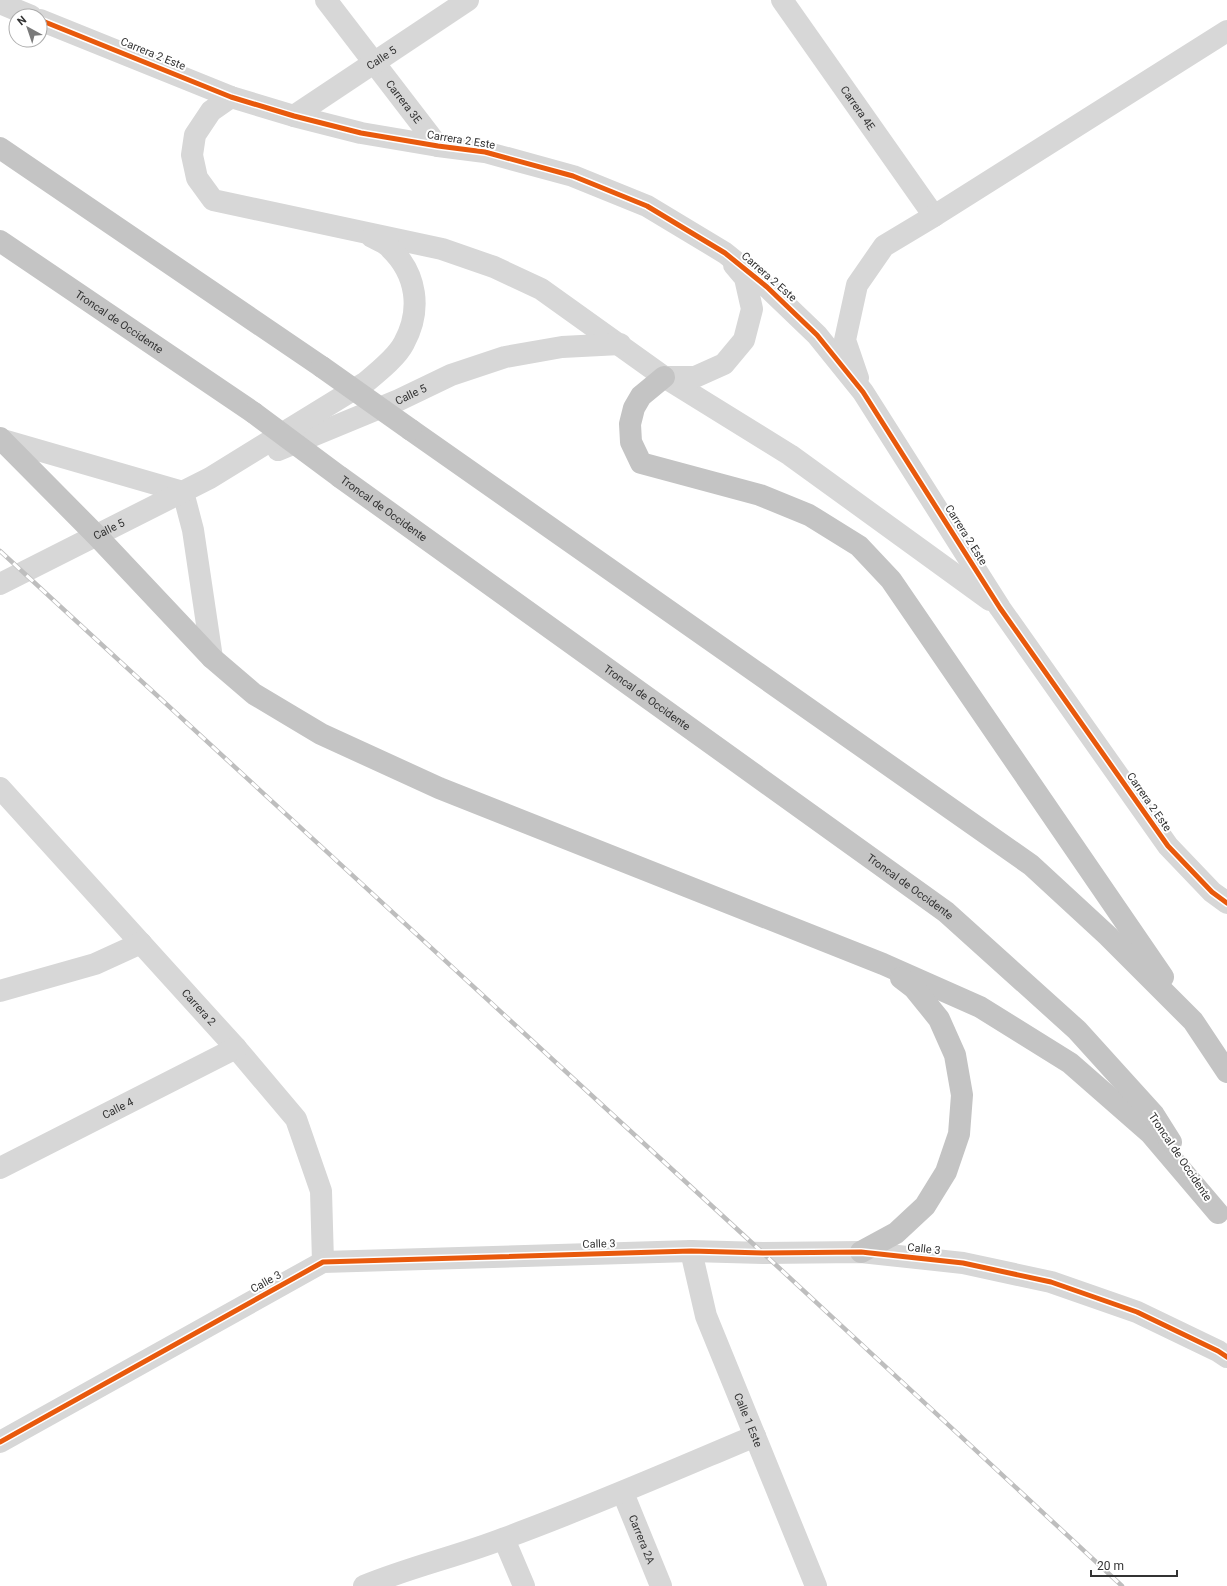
<svg xmlns="http://www.w3.org/2000/svg" width="1227" height="1586" font-family="Roboto,sans-serif">
  <rect width="100%" height="100%" fill="#fff"/>
  <g fill="none" stroke-linecap="round" stroke-linejoin="round">
    <g stroke="#d7d7d7" stroke-width="22">
      <path id="s1" d="M326 0 438 146"/>
      <path id="s2" d="M782 0 934 216"/>
      <polyline points="0,3 31,16"/>
      <polyline points="40,20 231,97 294,116 361,133 438,146 485,152 573,176 647,206 725,253 767,287 817,335 863,392 1000,608 1168,846 1212,892 1227,903"/>
      <polyline points="231,97 211,111 195,135 192,155 197,178 213,200 442,249 494,267 541,289 664,377 790,455 990,600"/>
      <path id="s3" d="M294 116 468 0"/>
      <polyline points="664,377 695,377 724,364 744,340 752,309 745,278 734,265"/>
      <polyline points="858,378 845,340 857,285 884,246 934,216 1227,31"/>
      <polyline points="3,440 183,492 193,530 212,658"/>
      <path id="s4" d="M278 450 399 400 451 375 505 357 562 347 620 344"/>
      <path id="s5" d="M0 584 210 478 366 382C378 372 397 357 404 343 422 310 417 274 390 248 386 243 378 240 372 237"/>
      <path id="s6" d="M0 788 236 1048 296 1119 321 1191 323 1262"/>
      <polyline points="0,991 95,964 141,943"/>
      <path id="s7" d="M0 1168 236 1048"/>
      <path id="s8" d="M691 1251 706 1316 816 1586"/>
      <polyline points="0,1442 323,1262 691,1251 763,1253 861,1252 963,1263 1051,1282 1137,1312 1218,1351 1227,1357"/>
      <path id="s9" d="M623 1493 661 1586"/>
      <polyline points="504,1539 524,1586"/>
      <path d="M364 1586C410 1567 459 1556 505 1538 590 1507 672 1471 755 1436"/>
    </g>
    <g stroke="#c4c4c4" stroke-width="22">
      <polyline points="0,148 322,367"/>
      <path id="s10" d="M0 241 254 413"/>
      <polyline points="664,377 641,396 634,408 630,424 631,442 641,463 760,495 809,515 859,546 891,580 1163,977"/>
      <polyline points="411,430 1031,865 1108,936 1193,1021 1227,1072"/>
      <polyline points="0,438 97,536 212,658 254,694 321,734 439,788 883,964 980,1007 1070,1063 1150,1133 1218,1213"/>
      <path id="s11" d="M340 477 946 912 1077 1030 1154 1115 1171 1142"/>
      <polyline points="861,1252 896,1233 925,1206 946,1172 959,1134 962,1095 955,1055 939,1019 914,988 901,978"/>
    </g>
    <defs>
      <polyline id="rail" points="0,551 763,1253 1122,1586"/>
    </defs>
    <use href="#rail" stroke="#bebebe" stroke-width="4.5"/>
    <use href="#rail" stroke="#fff" stroke-width="3" stroke-dasharray="9" stroke-linecap="butt"/>
    <g stroke="#c4c4c4" stroke-width="22">
      <polyline points="322,367 411,430"/>
      <polyline points="254,413 340,477"/>
    </g>
    <defs>
      <g id="cycleway">
        <polyline points="40,20 231,97 294,116 361,133 438,146 485,152 573,176 647,206 725,253 767,287 817,335 863,392 1000,608 1168,846 1212,892 1227,903"/>
        <polyline points="0,1442 323,1262 691,1251 763,1253 861,1252 963,1263 1051,1282 1137,1312 1218,1351 1227,1357"/>
      </g>
    </defs>
    <use href="#cycleway" stroke="#fff" stroke-width="8"/>
    <use href="#cycleway" stroke="#e8590c" stroke-width="5"/>
  </g>
  <g text-anchor="middle" dominant-baseline="central" stroke-width="4" stroke-linejoin="round" paint-order="stroke">
    <g font-size="11" fill="#333" stroke="#fff">
      <text transform="translate(153 54) rotate(22)">Carrera 2 Este</text>
      <text stroke="none"><textPath href="#s3" startOffset="105">Calle 5</textPath></text>
      <text stroke="none"><textPath href="#s1" startOffset="128">Carrera 3E</textPath></text>
      <text stroke="none"><textPath href="#s2" startOffset="132">Carrera 4E</textPath></text>
      <text transform="translate(461 140) rotate(9)">Carrera 2 Este</text>
      <text transform="translate(769 277) rotate(41)">Carrera 2 Este</text>
      <text stroke="none"><textPath href="#s10" startOffset="144">Troncal de Occidente</textPath></text>
      <text stroke="none"><textPath href="#s4" startOffset="144">Calle 5</textPath></text>
      <text stroke="none"><textPath href="#s11" startOffset="54">Troncal de Occidente</textPath></text>
      <text stroke="none"><textPath href="#s5" startOffset="122">Calle 5</textPath></text>
      <text transform="translate(966 535) rotate(58)">Carrera 2 Este</text>
      <text stroke="none"><textPath href="#s11" startOffset="378">Troncal de Occidente</textPath></text>
      <text transform="translate(1149 802) rotate(55)">Carrera 2 Este</text>
      <text stroke="none"><textPath href="#s11" startOffset="702">Troncal de Occidente</textPath></text>
      <text stroke="none"><textPath href="#s6" startOffset="296">Carrera 2</textPath></text>
      <text stroke="none"><textPath href="#s7" startOffset="132">Calle 4</textPath></text>
      <text transform="translate(1180 1157) rotate(56)">Troncal de Occidente</text>
      <text transform="translate(599 1244) rotate(-2)">Calle 3</text>
      <text transform="translate(924 1249) rotate(6)">Calle 3</text>
      <text transform="translate(266 1282) rotate(-29)">Calle 3</text>
      <text stroke="none"><textPath href="#s8" startOffset="179">Calle 1 Este</textPath></text>
      <text stroke="none"><textPath href="#s9" startOffset="50">Carrera 2A</textPath></text>
    </g>
  </g>
  <g transform="translate(28 28) rotate(320)"><circle r="19" fill="#ffffff" stroke="#adadad"/>
  <path d="M0-3L7 15L0 10L-7 15Z" fill="#7a7a7a"/>
  <text y="-6" font-size="11" font-weight="bold" text-anchor="middle" fill="#333333">N</text>
  </g>
  <path d="M1091 1570v6h86v-6" fill="none" stroke="#333333" stroke-width="2"/>
  <text x="1097" y="1570" font-size="12" fill="#333333" stroke="#ffffff" stroke-width="3" paint-order="stroke">20 m</text>
</svg>
